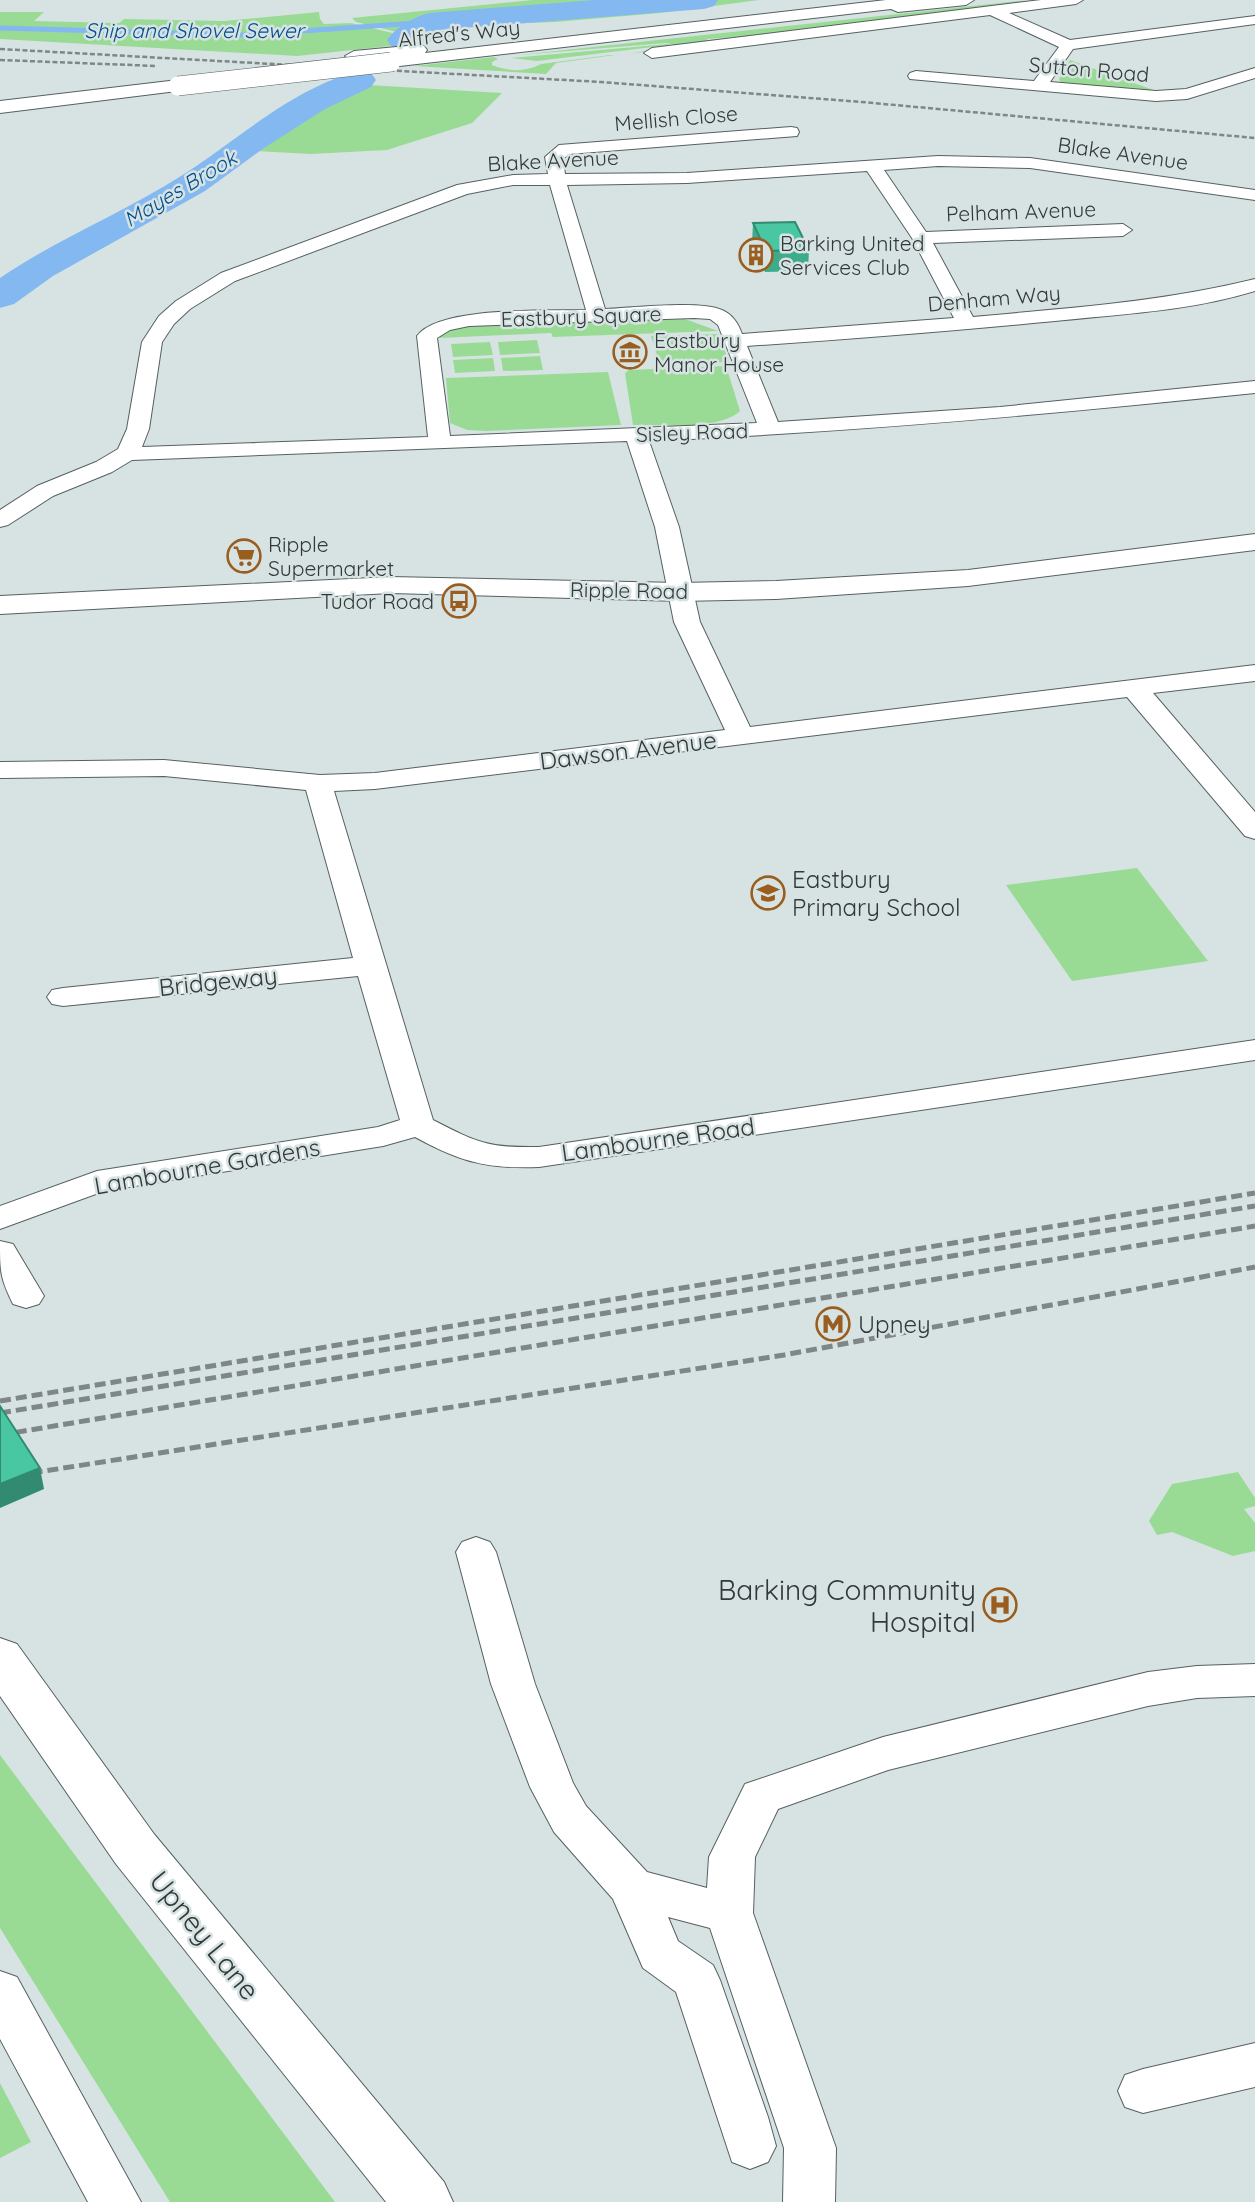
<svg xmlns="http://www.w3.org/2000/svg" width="1255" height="2202" font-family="Quicksand,sans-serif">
  <rect width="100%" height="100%" fill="#d7e3e3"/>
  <g fill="#99db95">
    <polygon points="532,0 759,0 660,13 555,22 451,26 417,37 356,22 352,18"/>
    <polygon points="1058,0 785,34 706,39 712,42 629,54 675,45 666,43 519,55 1018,1"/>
    <polygon points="0,12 44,12 34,21 119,23 124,19 224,21 319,12 320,19 324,24 351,23 413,38 409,40 442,31 455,32 445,40 297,56 0,39"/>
    <polygon points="669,45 537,61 511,58 668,44"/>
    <path d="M610 55H615L556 63 546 74 414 66 494 57 498 59 492 62V65C509 72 526 72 541 64Z"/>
    <polygon points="1070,60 1159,92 1061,83 1059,79"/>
    <path d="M369 85 502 93 472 123 387 150 311 154 255 151C288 120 328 100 369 85Z"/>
    <polygon points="685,319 718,331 553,337 551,333 440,338 437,333 447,327"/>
    <polygon points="718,334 729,362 660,365 651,336"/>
    <polygon points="537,340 540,353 500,355 498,342"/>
    <polygon points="490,342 493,355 453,357 451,344"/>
    <polygon points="540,356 543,370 503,371 501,358"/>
    <polygon points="493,358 495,371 455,373 453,360"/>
    <path d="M726 366 740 411C718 431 663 424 633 425L625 373 629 370Z"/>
    <polygon points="608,372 621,425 486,431 467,430 450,423 446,378"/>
    <polygon points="1137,868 1208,961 1072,981 1006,885"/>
    <polygon points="1238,1472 1255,1498 1255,1506 1244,1509 1255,1523 1255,1551 1233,1556 1172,1532 1157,1535 1149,1521 1172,1484"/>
    <polygon points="0,1755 335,2202 170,2202 0,1928"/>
    <polygon points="0,2083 31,2142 0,2158"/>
  </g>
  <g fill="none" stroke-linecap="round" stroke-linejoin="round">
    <polyline stroke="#83b8f1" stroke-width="5" points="0,28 247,35 429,22"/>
    <g fill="#83b8f1" fill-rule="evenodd">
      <path d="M594 0H718L714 6 704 9 437 30C421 41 410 51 391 46L387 40C396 27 414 17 429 13Z"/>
      <path d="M360 71 371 73 376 80 371 87 325 109 264 148 205 191 53 276 14 304 0 308V278C57 239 123 213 181 176 238 140 293 87 360 71Z"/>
    </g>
    <defs>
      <g id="minor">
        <polygon points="1041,0 1083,0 1076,4 1009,13 1070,40 1255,16 1255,24 1073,49 1050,82 1156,91 1186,89 1255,68 1255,78 1187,99 1156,101 910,79 908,76 910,73 916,71 1034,81 1059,47 990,15 652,58 644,53 652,48"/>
        <path d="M791 127 797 128 799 132 797 136 569 154 563 159 565 174 687 173 938 156 1030 158 1255 190V200L1030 168 938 166 884 170 926 232 1123 224 1132 230 1123 236 933 243 973 317C1068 308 1162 302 1255 279V291C1190 311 1122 314 1055 321 952 331 850 339 747 346L778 422 1000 407 1255 381V393C1053 414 852 432 649 441L679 527 700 622 750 727 1255 665V681L1153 693 1255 812V839L1245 836 1127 697 375 789 334 791 433 1120C478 1143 488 1148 539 1147L1255 1040V1060L539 1167C486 1169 461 1162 415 1137L383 1146 104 1191 0 1229V1206L97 1171 378 1127 400 1120 358 976 63 1006 52 1004 47 997 52 990 63 988 353 958 306 790 164 776 0 778V762L164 760 320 775 375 773 725 730 674 622 655 527 627 441 132 460 112 472 53 496 8 525 0 527V510L37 486 96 462 118 449 127 429 142 342 159 316 176 301 221 273 457 185 513 175 548 174 545 157 559 145ZM867 171 912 238 954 318 742 334C738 323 733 315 722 310 699 300 632 308 605 309L567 185 687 183ZM513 185H550L586 310C549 311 439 306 417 336L428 437 142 447 149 429 162 342 174 324 190 309 235 281 467 194ZM694 318 710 319 718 325 757 423 450 436 437 338 450 330 469 326Z"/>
        <path d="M0 1241 13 1244 44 1296 39 1304 26 1308 13 1304C0 1278 0 1271 0 1241Z"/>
        <polygon points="476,1537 490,1542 496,1552 535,1684 573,1783 586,1806 647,1872 707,1888 709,1857 745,1784 883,1737 1148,1672 1197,1666 1255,1664 1255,1696 1197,1698 1148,1706 888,1770 778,1809 755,1857 753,1913 836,2148 835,2202 783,2202 784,2148 710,1928 668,1917 678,1941 713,1965 720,1980 768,2117 776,2146 768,2162 750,2169 732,2162 676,1992 643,1968 613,1899 554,1832 530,1787 491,1684 456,1552 462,1542"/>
        <polygon points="0,1971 17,1977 141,2202 88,2202 0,2039"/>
        <polygon points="1255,2043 1255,2087 1143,2113 1125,2107 1118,2091 1125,2075 1143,2069"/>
      </g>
      <polygon id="tertiary" points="0,1638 17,1644 154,1834 444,2182 453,2202 386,2202 116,1864 0,1696"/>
      <polygon id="primary" points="1255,534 1255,550 968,586 776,599 680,601 391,593 0,614 0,596 391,577 680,583 776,581 968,570"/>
      <g id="trunk">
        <polygon points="886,0 974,0 966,5 898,12 891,9 391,67 385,66 382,62 384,58 354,61 345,56 354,51 418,45 424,46 427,50 425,53"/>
        <polygon points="178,80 185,82 187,86 185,90 0,113 0,101"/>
      </g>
    </defs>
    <use href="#minor" stroke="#566061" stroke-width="2"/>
    <use href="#tertiary" stroke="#566061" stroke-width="2"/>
    <use href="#primary" stroke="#566061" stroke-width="2"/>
    <use href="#trunk" stroke="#566061" stroke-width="2"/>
    <use href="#minor" fill="#fff" fill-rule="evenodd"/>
    <use href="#tertiary" fill="#fff" fill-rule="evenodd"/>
    <use href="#primary" fill="#fff" fill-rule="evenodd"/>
    <use href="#trunk" fill="#fff" fill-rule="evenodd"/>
    <g stroke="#7e8686" stroke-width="2.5" stroke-dasharray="5 2.5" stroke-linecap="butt">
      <polyline points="0,49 601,82 862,102 1255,138"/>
      <polyline points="0,60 157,66"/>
    </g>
    <g stroke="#7e8686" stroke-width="5" stroke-dasharray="11 5" stroke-linecap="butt">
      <polyline points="0,1401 1255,1193"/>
      <polyline points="0,1413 1255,1206"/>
      <polyline points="0,1435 1255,1226"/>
      <polyline points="0,1478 784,1355 1255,1267"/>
    </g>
    <defs>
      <polyline id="trunk-bridge" points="178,86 391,62"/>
    </defs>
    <use href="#trunk-bridge" stroke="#566061" stroke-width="20" stroke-linecap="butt"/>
    <use href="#trunk-bridge" stroke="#fff" stroke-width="19"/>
  </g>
  <polygon fill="#3eab8b" points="753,223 809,250 808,271 765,272 752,243"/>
  <polygon fill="#328b71" points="40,1468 44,1489 0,1508 0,1484"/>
  <g fill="#48c7a2" stroke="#328b71" stroke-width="2">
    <polygon points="795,222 809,250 766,251 753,223"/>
    <polygon points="0,1406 40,1468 0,1484"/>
  </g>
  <defs>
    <symbol id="building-ring" viewBox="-11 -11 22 22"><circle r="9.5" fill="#d7e3e3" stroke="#995d1f" stroke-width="1.5"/><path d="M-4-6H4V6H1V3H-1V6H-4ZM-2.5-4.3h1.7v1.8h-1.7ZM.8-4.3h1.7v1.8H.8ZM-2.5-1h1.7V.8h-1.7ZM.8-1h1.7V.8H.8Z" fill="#995d1f"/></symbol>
    <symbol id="museum-ring" viewBox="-11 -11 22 22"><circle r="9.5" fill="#d7e3e3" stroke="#995d1f" stroke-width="1.5"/><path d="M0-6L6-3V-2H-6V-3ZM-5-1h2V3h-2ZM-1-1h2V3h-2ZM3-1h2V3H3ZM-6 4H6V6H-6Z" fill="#995d1f"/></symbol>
    <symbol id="supermarket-ring" viewBox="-11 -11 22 22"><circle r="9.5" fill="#d7e3e3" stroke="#995d1f" stroke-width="1.5"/><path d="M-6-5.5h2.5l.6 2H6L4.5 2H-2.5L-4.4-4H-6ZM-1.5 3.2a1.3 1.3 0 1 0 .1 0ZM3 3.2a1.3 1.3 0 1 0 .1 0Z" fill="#995d1f"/></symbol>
    <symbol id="bus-ring" viewBox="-11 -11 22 22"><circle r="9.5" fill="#d7e3e3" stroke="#995d1f" stroke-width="1.5"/><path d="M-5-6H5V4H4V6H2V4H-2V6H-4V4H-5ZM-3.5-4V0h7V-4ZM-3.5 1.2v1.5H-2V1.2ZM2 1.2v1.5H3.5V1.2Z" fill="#995d1f"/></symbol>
    <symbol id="school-ring" viewBox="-11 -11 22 22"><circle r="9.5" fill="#d7e3e3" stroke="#995d1f" stroke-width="1.5"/><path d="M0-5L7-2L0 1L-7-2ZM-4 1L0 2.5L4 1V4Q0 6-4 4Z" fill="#995d1f"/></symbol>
    <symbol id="metro-ring" viewBox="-11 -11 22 22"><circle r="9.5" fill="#d7e3e3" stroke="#995d1f" stroke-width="1.5"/><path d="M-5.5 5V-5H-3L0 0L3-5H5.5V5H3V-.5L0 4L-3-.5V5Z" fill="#995d1f"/></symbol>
    <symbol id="hospital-ring" viewBox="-11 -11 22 22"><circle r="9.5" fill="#d7e3e3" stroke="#995d1f" stroke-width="1.5"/><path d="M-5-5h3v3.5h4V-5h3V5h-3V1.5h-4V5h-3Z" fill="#995d1f"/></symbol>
  </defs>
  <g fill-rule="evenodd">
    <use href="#building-ring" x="737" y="236" width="38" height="38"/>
    <use href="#museum-ring" x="611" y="333" width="38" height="38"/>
    <use href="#supermarket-ring" x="225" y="537" width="38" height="38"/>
    <use href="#bus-ring" x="440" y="582" width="38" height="38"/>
    <use href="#school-ring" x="749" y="874" width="38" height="38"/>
    <use href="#metro-ring" x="814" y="1305" width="38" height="38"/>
    <use href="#hospital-ring" x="981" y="1586" width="38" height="38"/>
  </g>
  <g text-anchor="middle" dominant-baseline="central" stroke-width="5" stroke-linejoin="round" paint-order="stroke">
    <g font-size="21" font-style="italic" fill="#02508f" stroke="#d7e3e3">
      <text x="194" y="30">Ship and Shovel Sewer</text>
      <text transform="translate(180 188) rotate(-31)">Mayes Brook</text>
    </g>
    <g font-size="21" fill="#333838" stroke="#d7e3e3">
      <text transform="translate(459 33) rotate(-6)">Alfred's Way</text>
      <text transform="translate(1089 69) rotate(5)">Sutton Road</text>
      <text transform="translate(676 118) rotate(-5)">Mellish Close</text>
      <text transform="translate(1123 153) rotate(8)">Blake Avenue</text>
      <text transform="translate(553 160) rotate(-3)">Blake Avenue</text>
      <text transform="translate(1021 211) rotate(-2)">Pelham Avenue</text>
      <text transform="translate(994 298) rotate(-5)">Denham Way</text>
      <text transform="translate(581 316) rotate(-2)">Eastbury Square</text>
      <text transform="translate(692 432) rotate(-2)">Sisley Road</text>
      <text transform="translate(629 590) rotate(1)">Ripple Road</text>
    </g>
    <g font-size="21" fill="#333838" stroke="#d7e3e3" text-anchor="start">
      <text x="780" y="243">Barking United<tspan x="780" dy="24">Services Club</tspan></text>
      <text x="654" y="340">Eastbury<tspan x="654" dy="24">Manor House</tspan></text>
      <text x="268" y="544">Ripple<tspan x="268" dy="24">Supermarket</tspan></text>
      <text x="434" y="601" text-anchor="end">Tudor Road</text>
    </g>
    <g font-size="24" fill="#333838" stroke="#d7e3e3">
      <text transform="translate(628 750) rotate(-7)">Dawson Avenue</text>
      <text transform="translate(218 981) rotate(-6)">Bridgeway</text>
      <text transform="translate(658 1139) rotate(-8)">Lambourne Road</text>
      <text transform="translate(207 1166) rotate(-10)">Lambourne Gardens</text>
    </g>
    <g font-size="24" fill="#333838" stroke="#d7e3e3" text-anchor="start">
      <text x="792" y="879">Eastbury<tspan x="792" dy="28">Primary School</tspan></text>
      <text x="858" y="1324">Upney</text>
    </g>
    <g font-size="28" fill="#333838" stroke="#d7e3e3" text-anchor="end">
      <text x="976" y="1589">Barking Community<tspan x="976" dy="32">Hospital</tspan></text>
    </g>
    <g font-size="28" fill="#333838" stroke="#d7e3e3">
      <text transform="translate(205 1935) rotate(51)">Upney Lane</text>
    </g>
  </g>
</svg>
